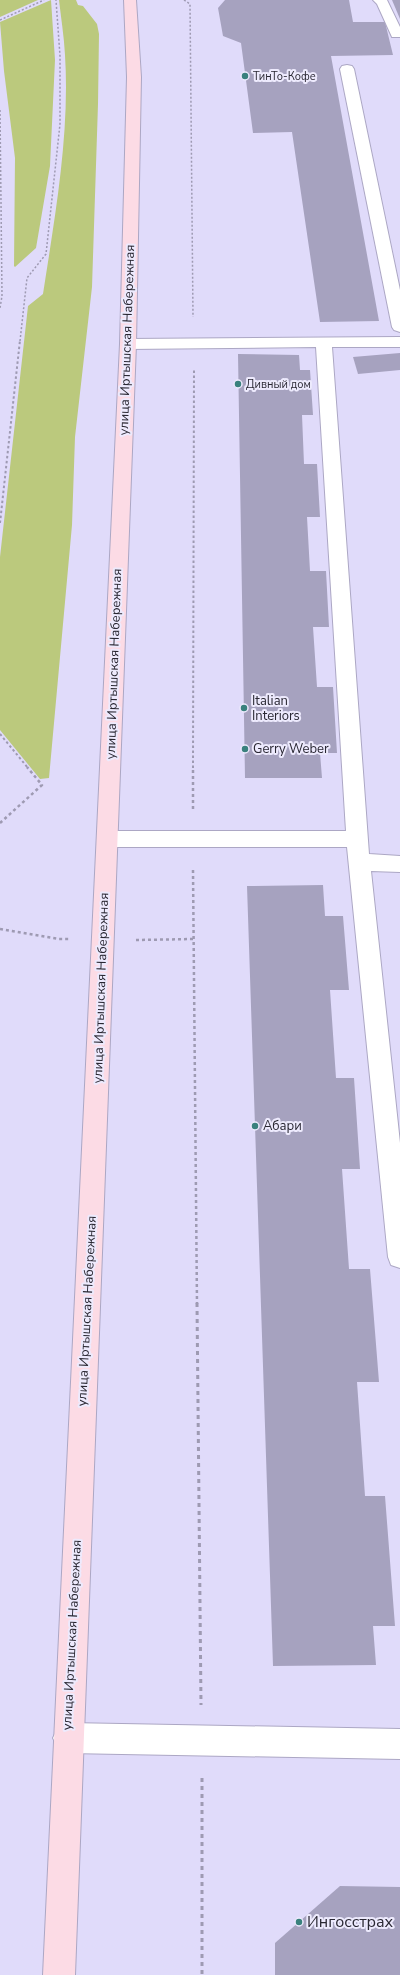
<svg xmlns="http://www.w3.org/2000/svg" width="400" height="1975" font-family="'Nunito Sans',sans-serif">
  <rect width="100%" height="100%" fill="#e0dbfa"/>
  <g fill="#bbc97d">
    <polygon points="0,0 38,0 0,17"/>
    <polygon points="51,0 55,60 50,166 36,248 15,267 14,266 15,158 4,71 0,22"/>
    <path d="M59 0H76L78 5 83 6 97 24 99 34 98 104 92 287 75 437 72 525 49 778 40 779 0 730V557L28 306 43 294C55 216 70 134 65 55 64 36 61 18 59 0Z"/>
  </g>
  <g fill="#a6a2bf">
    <polygon points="225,0 349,0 353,22 385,22 393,55 331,56 379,321 320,322 292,132 253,133 241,43 223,36 218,8"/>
    <polygon points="392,0 400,0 400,19"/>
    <polygon points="400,353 400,370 358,374 353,357"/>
    <polygon points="238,354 299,355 300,370 310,370 313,415 302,415 304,464 317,464 320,517 307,517 310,571 326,571 329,627 313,627 317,687 333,687 337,753 320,753 322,778 245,778"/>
    <polygon points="323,885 325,916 343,916 349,990 330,990 336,1078 354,1078 360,1169 342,1169 349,1269 370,1269 379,1382 357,1382 365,1496 385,1496 395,1626 373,1626 376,1665 273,1666 247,886"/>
    <polygon points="340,1886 400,1887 400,1975 275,1975 275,1943"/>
  </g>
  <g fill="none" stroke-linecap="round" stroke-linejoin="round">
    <defs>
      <g id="lane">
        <polygon points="373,0 387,0 400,27 400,37 392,37 377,4"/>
        <polygon points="347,65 352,66 354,69 400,290 400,332 394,330 392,327 340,69 342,66"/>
        <polygon points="400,337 400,347 332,347 369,854 400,856 400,872 371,871 400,1143 400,1268 391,1265 388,1257 347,847 107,847 100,845 97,839 100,833 107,831 346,831 316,347 128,349 122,347 120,344 122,341 128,339"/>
        <polygon points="68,1723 400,1729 400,1759 68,1753 58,1748 53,1738 58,1728"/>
      </g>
      <polygon id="secondary" points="124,0 136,0 141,77 136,344 75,1975 43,1975 120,344 127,77"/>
    </defs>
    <use href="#lane" stroke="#aca7c4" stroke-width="2"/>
    <use href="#secondary" stroke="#aca7c4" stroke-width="2"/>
    <g stroke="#9e9ab2" stroke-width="1.5" stroke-dasharray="2 2" stroke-linecap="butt">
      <polyline points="184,0 190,4 193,317"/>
      <polyline points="0,20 44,0"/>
      <polyline points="0,110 2,296 0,308"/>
      <polyline points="20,341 27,278 46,254 60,124 60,56 56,0"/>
    </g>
    <g stroke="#9e9ab2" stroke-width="2" stroke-dasharray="2.5 2.5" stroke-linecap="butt">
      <polyline points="0,523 20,340"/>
      <polyline points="0,734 28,768"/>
      <polyline points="193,768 194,370"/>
    </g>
    <g stroke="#9e9ab2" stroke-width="2.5" stroke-dasharray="3 3" stroke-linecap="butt">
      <polyline points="193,809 193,767"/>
      <polyline points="0,823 42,785 27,767"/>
      <polyline points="193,870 197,1304"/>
      <polyline points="0,929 59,939 71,939"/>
      <polyline points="136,940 194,939"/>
    </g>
    <g stroke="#9e9ab2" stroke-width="3" stroke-dasharray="4 4" stroke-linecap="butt">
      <polyline points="197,1303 201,1705"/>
      <polyline points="202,1778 202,1975"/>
    </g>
    <use href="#lane" fill="#fff" fill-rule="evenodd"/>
    <use href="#secondary" fill="#fcdbe5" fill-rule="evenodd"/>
  </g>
  <g fill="#39817d" stroke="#edeafd" stroke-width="1.5">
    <circle cx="245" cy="76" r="4"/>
    <circle cx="238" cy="384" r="4"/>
    <circle cx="244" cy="708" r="4"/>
    <circle cx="245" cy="749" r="4"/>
    <circle cx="255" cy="1126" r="4"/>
    <circle cx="299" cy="1922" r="4"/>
  </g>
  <g text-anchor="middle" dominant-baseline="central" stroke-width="4" stroke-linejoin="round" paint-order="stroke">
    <g font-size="11" fill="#292732" stroke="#edeafd" text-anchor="start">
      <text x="253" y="76">ТинТо-Кофе</text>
      <text x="246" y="384">Дивный дом</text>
    </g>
    <g font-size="13" fill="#292732" stroke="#edeafd">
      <text transform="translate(127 340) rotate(-88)">улица Иртышская Набережная</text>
      <text transform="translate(114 664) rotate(-88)">улица Иртышская Набережная</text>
      <text transform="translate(101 988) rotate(-88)">улица Иртышская Набережная</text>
      <text transform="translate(87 1311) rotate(-87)">улица Иртышская Набережная</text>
      <text transform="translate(72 1635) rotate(-87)">улица Иртышская Набережная</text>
    </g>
    <g font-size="13" fill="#292732" stroke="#edeafd" text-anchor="start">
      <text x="252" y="701">Italian<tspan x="252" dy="15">Interiors</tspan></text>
      <text x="253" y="749">Gerry Weber</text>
      <text x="263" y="1126">Абари</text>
    </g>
    <g font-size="16" fill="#292732" stroke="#edeafd" text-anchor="start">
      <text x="307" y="1922">Ингосстрах</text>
    </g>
  </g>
</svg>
